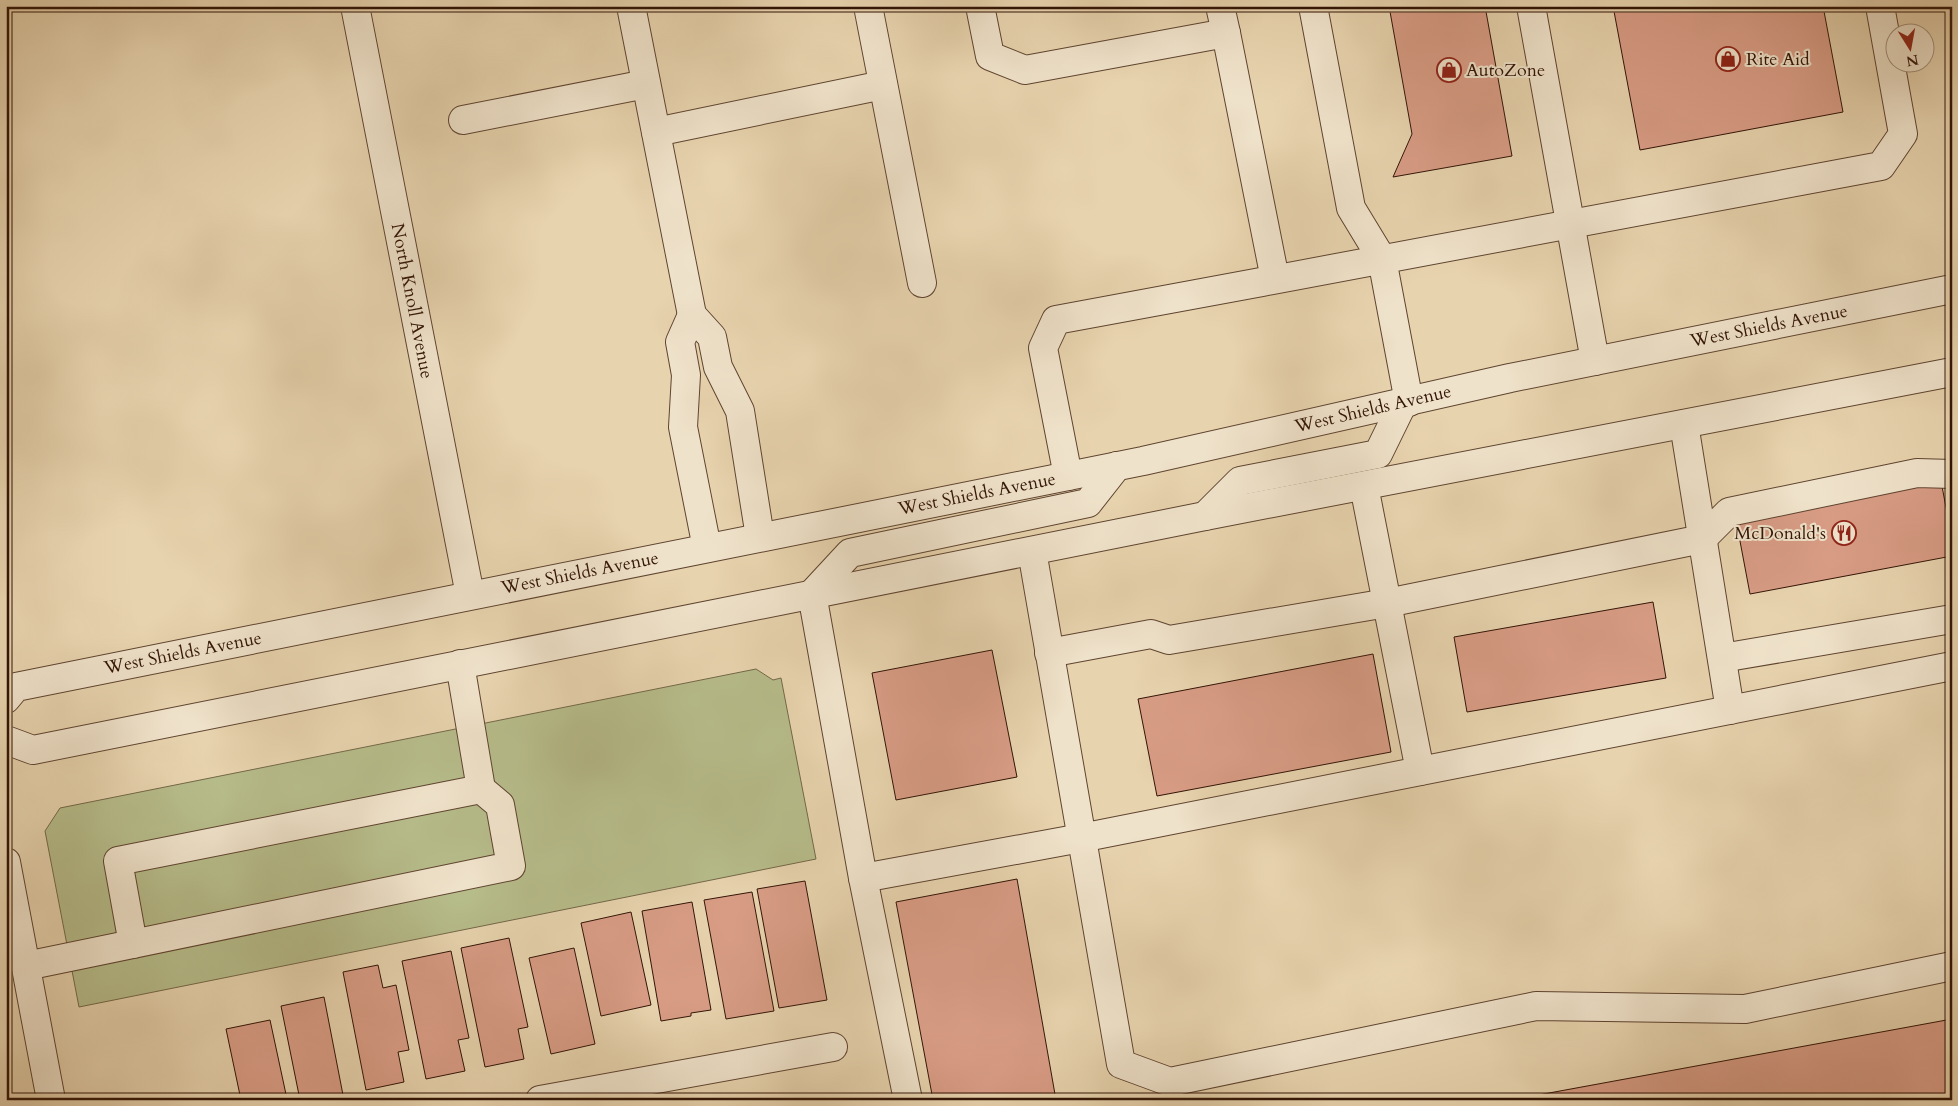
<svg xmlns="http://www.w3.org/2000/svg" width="1958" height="1106" font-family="Cardo,serif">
  <rect width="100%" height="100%" fill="#e7d3ae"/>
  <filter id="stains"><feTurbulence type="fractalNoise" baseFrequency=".004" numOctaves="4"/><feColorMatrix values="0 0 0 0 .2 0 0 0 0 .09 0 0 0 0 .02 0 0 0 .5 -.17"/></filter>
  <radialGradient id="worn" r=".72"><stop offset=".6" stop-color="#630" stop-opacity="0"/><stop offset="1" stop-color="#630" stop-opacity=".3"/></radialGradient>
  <polygon fill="#b6bc8a" stroke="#746848" points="756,669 773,680 781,678 816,859 79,1007 45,831 60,808"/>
  <g fill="#d89c85" stroke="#321406">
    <polygon points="1389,6 1485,6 1512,156 1393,177 1412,134"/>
    <polygon points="1613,6 1823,6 1843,112 1640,150"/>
    <polygon points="1941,481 1952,539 1952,556 1750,594 1736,520"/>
    <polygon points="1653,602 1666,678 1467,712 1454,637"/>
    <polygon points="992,650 1017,777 896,800 872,673"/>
    <polygon points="1373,654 1391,752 1157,796 1138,699"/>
    <polygon points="1017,879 1056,1100 933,1100 896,902"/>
    <polygon points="805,881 827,1000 779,1008 757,889"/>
    <polygon points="752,892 774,1011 726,1019 704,900"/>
    <polygon points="692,902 711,1010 691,1013 691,1016 661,1021 642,911"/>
    <polygon points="631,912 651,1005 601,1016 581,923"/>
    <polygon points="509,938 528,1027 518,1029 524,1059 485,1067 461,948"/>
    <polygon points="574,948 595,1044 551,1054 529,958"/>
    <polygon points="451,951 469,1038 458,1040 465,1071 426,1079 402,961"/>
    <polygon points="378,965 383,988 396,985 409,1050 398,1052 404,1082 366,1090 343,972"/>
    <polygon points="324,997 343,1095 320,1100 300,1100 281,1006"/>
    <polygon points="1952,1019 1952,1100 1511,1100"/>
    <polygon points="270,1020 287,1099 241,1100 226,1029"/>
    <polygon points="807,1097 807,1100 788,1100"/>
  </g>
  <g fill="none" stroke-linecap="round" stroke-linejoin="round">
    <defs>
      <g id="minor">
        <polyline points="355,6 470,595"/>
        <polyline points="631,6 692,315"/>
        <polyline points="868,6 922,283"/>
        <polyline points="980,6 990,56 1025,70 1226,33 1220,6"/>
        <polyline points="1313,6 1351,208 1382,259 1409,402"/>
        <polyline points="1531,6 1595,361"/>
        <polyline points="1226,33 1275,279"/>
        <polyline points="463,120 646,84"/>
        <polyline points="656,132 883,85"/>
        <polyline points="1684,424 1730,710"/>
        <path d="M1068 476 1043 348 1056 320C1331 269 1606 219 1881 166L1903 134 1880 6"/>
        <polyline points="1364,486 1420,771"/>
        <polyline points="1205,516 1240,481 1378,454 1403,403"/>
        <polyline points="707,548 683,427 686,375 680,342 692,315 712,337 718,367 740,411 760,537"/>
        <polyline points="1032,551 1121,1064 1170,1082 1536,1006 1745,1009 1952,966"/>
        <polyline points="812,594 863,878 908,1100"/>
        <polyline points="812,594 850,553 1088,503 1117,466"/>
        <polyline points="1049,653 1151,634 1169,640 1387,603 1702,539 1729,512 1917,473 1952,474"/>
        <polyline points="1722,658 1952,619"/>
        <polyline points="6,699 16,687 1143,461 1510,378 1952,289"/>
        <polyline points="6,740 33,750 1205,516 1952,372"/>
        <polyline points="6,862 51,1100"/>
        <polyline points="863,878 1081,838 1952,666"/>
        <polyline points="133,944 118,861 481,789 460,664"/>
        <polyline points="26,966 511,866 500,805 481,789"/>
        <polyline points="540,1100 833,1047"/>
      </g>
    </defs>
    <use href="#minor" stroke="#5f4430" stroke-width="30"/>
    <use href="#minor" stroke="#efe2ca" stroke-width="28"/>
  </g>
  <defs>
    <symbol id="shop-ring" viewBox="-11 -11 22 22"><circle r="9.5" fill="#efe2ca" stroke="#8f2418" stroke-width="1.5"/><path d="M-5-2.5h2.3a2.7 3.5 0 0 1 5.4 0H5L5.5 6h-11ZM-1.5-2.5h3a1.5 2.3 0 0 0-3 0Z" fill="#8f2418"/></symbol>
    <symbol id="restaurant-ring" viewBox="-11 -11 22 22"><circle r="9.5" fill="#efe2ca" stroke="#8f2418" stroke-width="1.5"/><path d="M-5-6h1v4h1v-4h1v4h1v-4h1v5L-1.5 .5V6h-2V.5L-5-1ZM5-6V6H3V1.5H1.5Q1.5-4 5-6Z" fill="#8f2418"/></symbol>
  </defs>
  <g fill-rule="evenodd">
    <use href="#shop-ring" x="1714" y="45" width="28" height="28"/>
    <use href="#shop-ring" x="1435" y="56" width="28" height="28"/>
    <use href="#restaurant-ring" x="1830" y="519" width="28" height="28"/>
  </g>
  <g text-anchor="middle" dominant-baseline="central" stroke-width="4" stroke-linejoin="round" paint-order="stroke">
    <g font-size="18" fill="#321406" stroke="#efe2ca" text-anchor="start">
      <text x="1746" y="59">Rite Aid</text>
      <text x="1466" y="70">AutoZone</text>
      <text x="1826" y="533" text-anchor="end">McDonald's</text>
    </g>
    <g font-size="18" fill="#321406" stroke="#efe2ca">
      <text transform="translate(412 301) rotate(79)">North Knoll Avenue</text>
      <text transform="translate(1769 326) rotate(-11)">West Shields Avenue</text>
      <text transform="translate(1373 409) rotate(-13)">West Shields Avenue</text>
      <text transform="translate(977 494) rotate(-11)">West Shields Avenue</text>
      <text transform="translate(580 573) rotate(-11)">West Shields Avenue</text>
      <text transform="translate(183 653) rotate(-11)">West Shields Avenue</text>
    </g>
  </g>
  <rect width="1958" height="1106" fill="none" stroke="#e7d3ae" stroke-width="25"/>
  <rect x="8" y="8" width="1943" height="1091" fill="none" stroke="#321406" stroke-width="2.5"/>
  <rect x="12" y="12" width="1933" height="1081" fill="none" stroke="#321406"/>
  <g transform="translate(1910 48) rotate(169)"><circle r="24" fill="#efe2ca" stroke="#a3907c"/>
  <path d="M0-4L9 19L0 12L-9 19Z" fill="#8f2418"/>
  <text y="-8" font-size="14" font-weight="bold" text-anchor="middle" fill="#321406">N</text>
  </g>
  <rect width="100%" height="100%" filter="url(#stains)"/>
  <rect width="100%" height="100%" fill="url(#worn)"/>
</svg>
